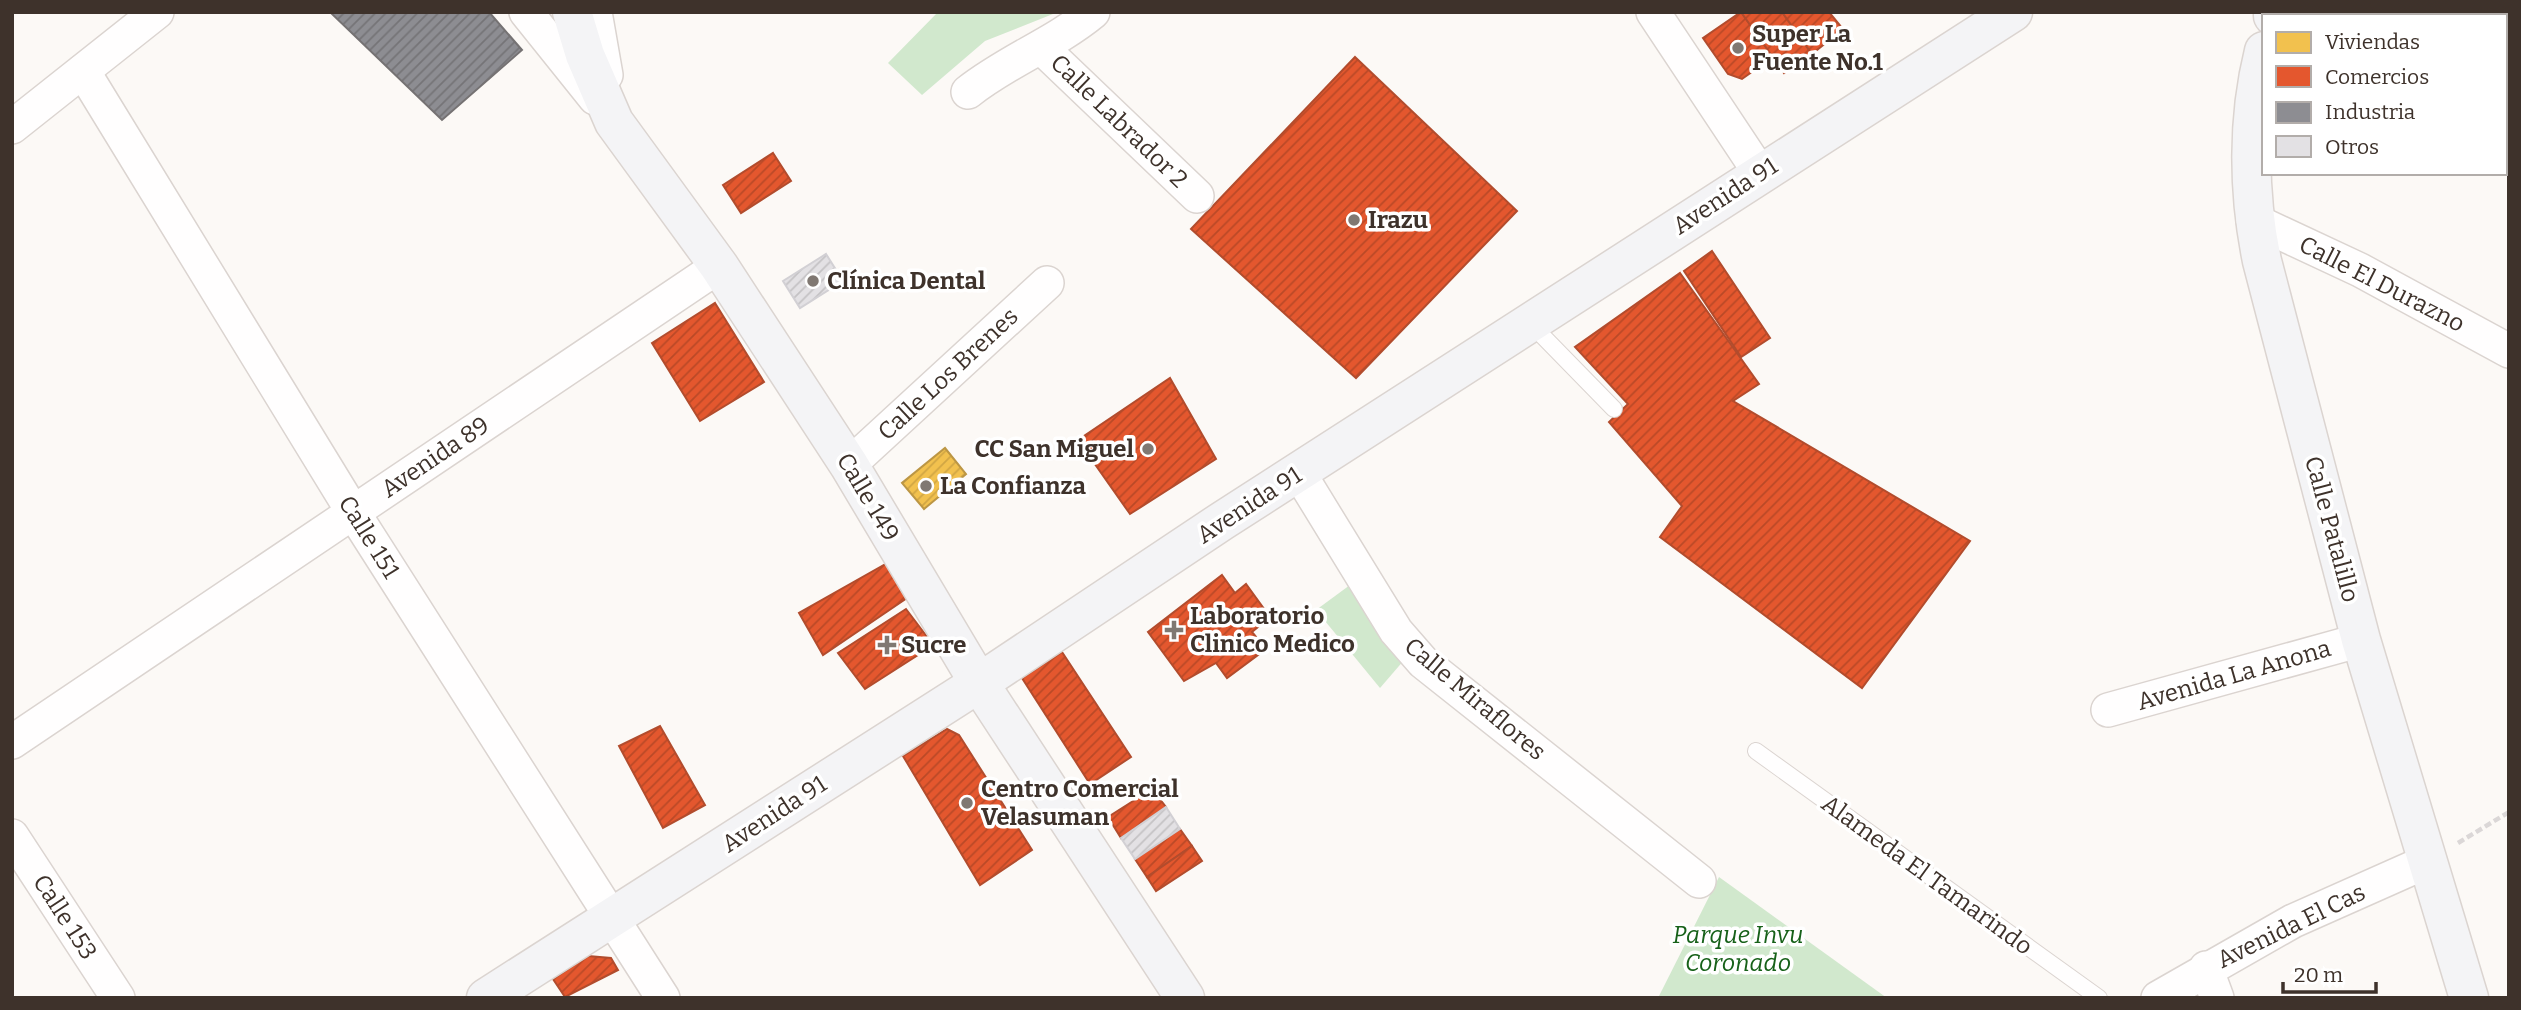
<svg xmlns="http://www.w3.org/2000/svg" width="2521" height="1010" font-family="Bitter,serif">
  <defs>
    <pattern id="homes-hatch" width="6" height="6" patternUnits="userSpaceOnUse" patternTransform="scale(1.75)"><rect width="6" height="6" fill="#f2c14e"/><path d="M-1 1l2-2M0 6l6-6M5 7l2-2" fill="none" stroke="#d1a644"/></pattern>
    <pattern id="shops-hatch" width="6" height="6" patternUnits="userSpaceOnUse" patternTransform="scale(1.75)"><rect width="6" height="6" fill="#e4572e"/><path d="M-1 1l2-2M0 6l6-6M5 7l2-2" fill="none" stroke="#ba4927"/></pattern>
    <pattern id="industry-hatch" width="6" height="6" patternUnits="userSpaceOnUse" patternTransform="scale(1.75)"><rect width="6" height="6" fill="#8d8d92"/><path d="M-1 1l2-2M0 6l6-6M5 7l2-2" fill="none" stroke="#757477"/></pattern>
    <pattern id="building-hatch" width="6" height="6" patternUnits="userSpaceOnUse" patternTransform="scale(1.75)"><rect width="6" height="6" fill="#e3e1e4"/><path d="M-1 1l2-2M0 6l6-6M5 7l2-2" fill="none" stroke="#c4c2c4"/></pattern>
  </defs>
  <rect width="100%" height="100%" fill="#fcf9f6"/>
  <g fill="#d1e8cd">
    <polygon points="938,12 1058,12 985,41 922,95 888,63"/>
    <polygon points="1350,585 1405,659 1380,688 1316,610"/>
    <polygon points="1719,877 1887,998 1658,998"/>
  </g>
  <polygon fill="url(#homes-hatch)" stroke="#bc9644" stroke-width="2" points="945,448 966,474 924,509 902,483"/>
  <g fill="url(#shops-hatch)" stroke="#b24c2d" stroke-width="2">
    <polygon points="1741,12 1773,57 1742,79 1728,74 1703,38"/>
    <polygon points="1741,12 1782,12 1812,54 1784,73"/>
    <polygon points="1782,12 1829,12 1843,29 1812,54"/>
    <polygon points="1355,57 1517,211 1356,378 1191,229"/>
    <polygon points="773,153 791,181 741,213 723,185"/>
    <polygon points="1712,251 1770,338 1741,357 1684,271"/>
    <polygon points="1680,273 1759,384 1733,401 1970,541 1862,688 1660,537 1682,506 1609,422 1628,404 1575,347"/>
    <polygon points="715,303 764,382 700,421 652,343"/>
    <polygon points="1170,378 1216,459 1130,514 1078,440"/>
    <polygon points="889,562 910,596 823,655 799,613"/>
    <polygon points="1222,575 1235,593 1246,584 1270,617 1252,632 1266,649 1227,678 1216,663 1184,681 1148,632"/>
    <polygon points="906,609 928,638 921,653 865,689 838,653"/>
    <polygon points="1062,652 1131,757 1090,784 1022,678"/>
    <polygon points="660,726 705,805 663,828 619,746"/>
    <polygon points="947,729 959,735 1032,850 980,885 903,756"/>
    <polygon points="1152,789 1166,807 1121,838 1108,817"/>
    <polygon points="1180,829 1192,846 1147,877 1135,859"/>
    <polygon points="1192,846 1202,861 1156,891 1147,877"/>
    <polygon points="588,956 611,958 618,970 565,997 553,979"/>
  </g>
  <polygon fill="url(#industry-hatch)" stroke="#757273" stroke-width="2" points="330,12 489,12 522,50 442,120"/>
  <g fill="url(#building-hatch)" stroke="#d2d0d4" stroke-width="2">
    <polygon points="826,254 843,281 800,308 783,281"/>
    <polygon points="1166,807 1180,829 1135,859 1121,838"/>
  </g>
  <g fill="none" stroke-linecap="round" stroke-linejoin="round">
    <defs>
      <g id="lane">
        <polyline points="1530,323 1614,409"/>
        <polyline points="1756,751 2099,998"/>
      </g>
      <g id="street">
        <polyline points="526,12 595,98"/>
        <polyline points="595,12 606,75"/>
        <polyline points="1653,12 1760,173"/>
        <polyline points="1041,47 1197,196"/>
        <polyline points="83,71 353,512 663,998"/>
        <path d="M968 92C1007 61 1054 44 1093 12"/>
        <polyline points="12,127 157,12"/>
        <polyline points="2253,220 2360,270 2509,351"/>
        <polyline points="849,465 1047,283"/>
        <polyline points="1299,473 1396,631 1423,662 1699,881"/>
        <polyline points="2108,710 2361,640"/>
        <polyline points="12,742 719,266"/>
        <polyline points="12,836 118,998"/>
        <polyline points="2206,968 2217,998"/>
        <polyline points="2158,998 2293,921 2428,861"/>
      </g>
      <g id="secondary">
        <polyline points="572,12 585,55 614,122 719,266 849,465 979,683 1185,998"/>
        <polyline points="2273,16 2273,12"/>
        <path d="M2264 51C2247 119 2248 193 2262 261L2361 640 2469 998"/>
        <polyline points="486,998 979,683 1222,521 2013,12"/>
      </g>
    </defs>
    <use href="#lane" stroke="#dbd4d0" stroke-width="18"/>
    <use href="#street" stroke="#dbd4d0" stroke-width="36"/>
    <use href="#secondary" stroke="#dbd4d0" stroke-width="41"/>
    <polyline stroke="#dbd7d7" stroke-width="4.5" stroke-dasharray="7 3.5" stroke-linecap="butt" points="2458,843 2509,812"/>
    <use href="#lane" stroke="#fffefe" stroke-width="16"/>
    <use href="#street" stroke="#fffefe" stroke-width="33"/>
    <use href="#secondary" stroke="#f4f4f6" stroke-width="38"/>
  </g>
  <g fill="#807872" stroke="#fff" stroke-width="2.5">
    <circle cx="1738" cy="48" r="7"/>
    <circle cx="1354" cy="220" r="7"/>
    <circle cx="813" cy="281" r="7"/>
    <circle cx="1148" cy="449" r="7"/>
    <circle cx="926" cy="486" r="7"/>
    <path d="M1170.5 619.5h7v7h7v7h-7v7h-7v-7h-7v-7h7z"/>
    <path d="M883.5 634.5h7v7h7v7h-7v7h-7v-7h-7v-7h7z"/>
    <circle cx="967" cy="803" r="7"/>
  </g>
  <g text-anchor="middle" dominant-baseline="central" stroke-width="7" stroke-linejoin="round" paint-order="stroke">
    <g font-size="24" font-weight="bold" fill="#3e322b" stroke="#fff" text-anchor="start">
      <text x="1752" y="34">Super La<tspan x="1752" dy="28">Fuente No.1</tspan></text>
      <text x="1368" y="220">Irazu</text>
      <text x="827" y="281">Clínica Dental</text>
      <text x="1134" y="449" text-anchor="end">CC San Miguel</text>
      <text x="940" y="486">La Confianza</text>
      <text x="1190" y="616">Laboratorio<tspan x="1190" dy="28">Clinico Medico</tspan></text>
      <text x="901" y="645">Sucre</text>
      <text x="981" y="789">Centro Comercial<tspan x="981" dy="28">Velasuman</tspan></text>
    </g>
    <g font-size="24" fill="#3e322b" stroke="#fff">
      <text transform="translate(1119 121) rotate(44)">Calle Labrador 2</text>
      <text transform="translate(1725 196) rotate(-33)">Avenida 91</text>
      <text transform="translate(2382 284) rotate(27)">Calle El Durazno</text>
      <text transform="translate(948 374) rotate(-43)">Calle Los Brenes</text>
      <text transform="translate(435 457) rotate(-34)">Avenida 89</text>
      <text transform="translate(868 497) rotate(59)">Calle 149</text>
      <text transform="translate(1249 505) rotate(-33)">Avenida 91</text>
      <text transform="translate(2332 529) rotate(75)">Calle Patalillo</text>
      <text transform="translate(369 537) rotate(58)">Calle 151</text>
      <text transform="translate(2234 675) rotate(-16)">Avenida La Anona</text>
      <text transform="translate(1475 699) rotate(40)">Calle Miraflores</text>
      <text transform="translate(774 814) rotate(-33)">Avenida 91</text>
      <text transform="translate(1927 875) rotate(36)">Alameda El Tamarindo</text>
      <text transform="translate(65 917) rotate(57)">Calle 153</text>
      <text transform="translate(2291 926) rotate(-26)">Avenida El Cas</text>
    </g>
    <g font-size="24" font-style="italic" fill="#176119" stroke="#fff">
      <text x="1738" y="935">Parque Invu<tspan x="1738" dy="28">Coronado</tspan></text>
    </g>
  </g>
  <rect width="2521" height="1010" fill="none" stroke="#3e322b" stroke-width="28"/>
  <rect x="2262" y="14" width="245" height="161" fill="#ffffff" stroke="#b2adaa" stroke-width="2"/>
  <rect x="2276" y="32" width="35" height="21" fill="#f2c14e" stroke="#b2adaa" stroke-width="2"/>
  <text x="2325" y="49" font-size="21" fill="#3e322b">Viviendas</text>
  <rect x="2276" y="66" width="35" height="21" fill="#e4572e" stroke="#b2adaa" stroke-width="2"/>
  <text x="2325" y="84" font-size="21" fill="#3e322b">Comercios</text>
  <rect x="2276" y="102" width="35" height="21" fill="#8d8d92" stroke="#b2adaa" stroke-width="2"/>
  <text x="2325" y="119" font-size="21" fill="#3e322b">Industria</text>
  <rect x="2276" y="136" width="35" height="21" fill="#e3e1e4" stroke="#b2adaa" stroke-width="2"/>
  <text x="2325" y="154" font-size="21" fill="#3e322b">Otros</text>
  <path d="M2283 982v10h93v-10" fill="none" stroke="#3e322b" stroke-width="3.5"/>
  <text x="2294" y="982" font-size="21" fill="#3e322b" stroke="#ffffff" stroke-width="5" paint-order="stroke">20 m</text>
</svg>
